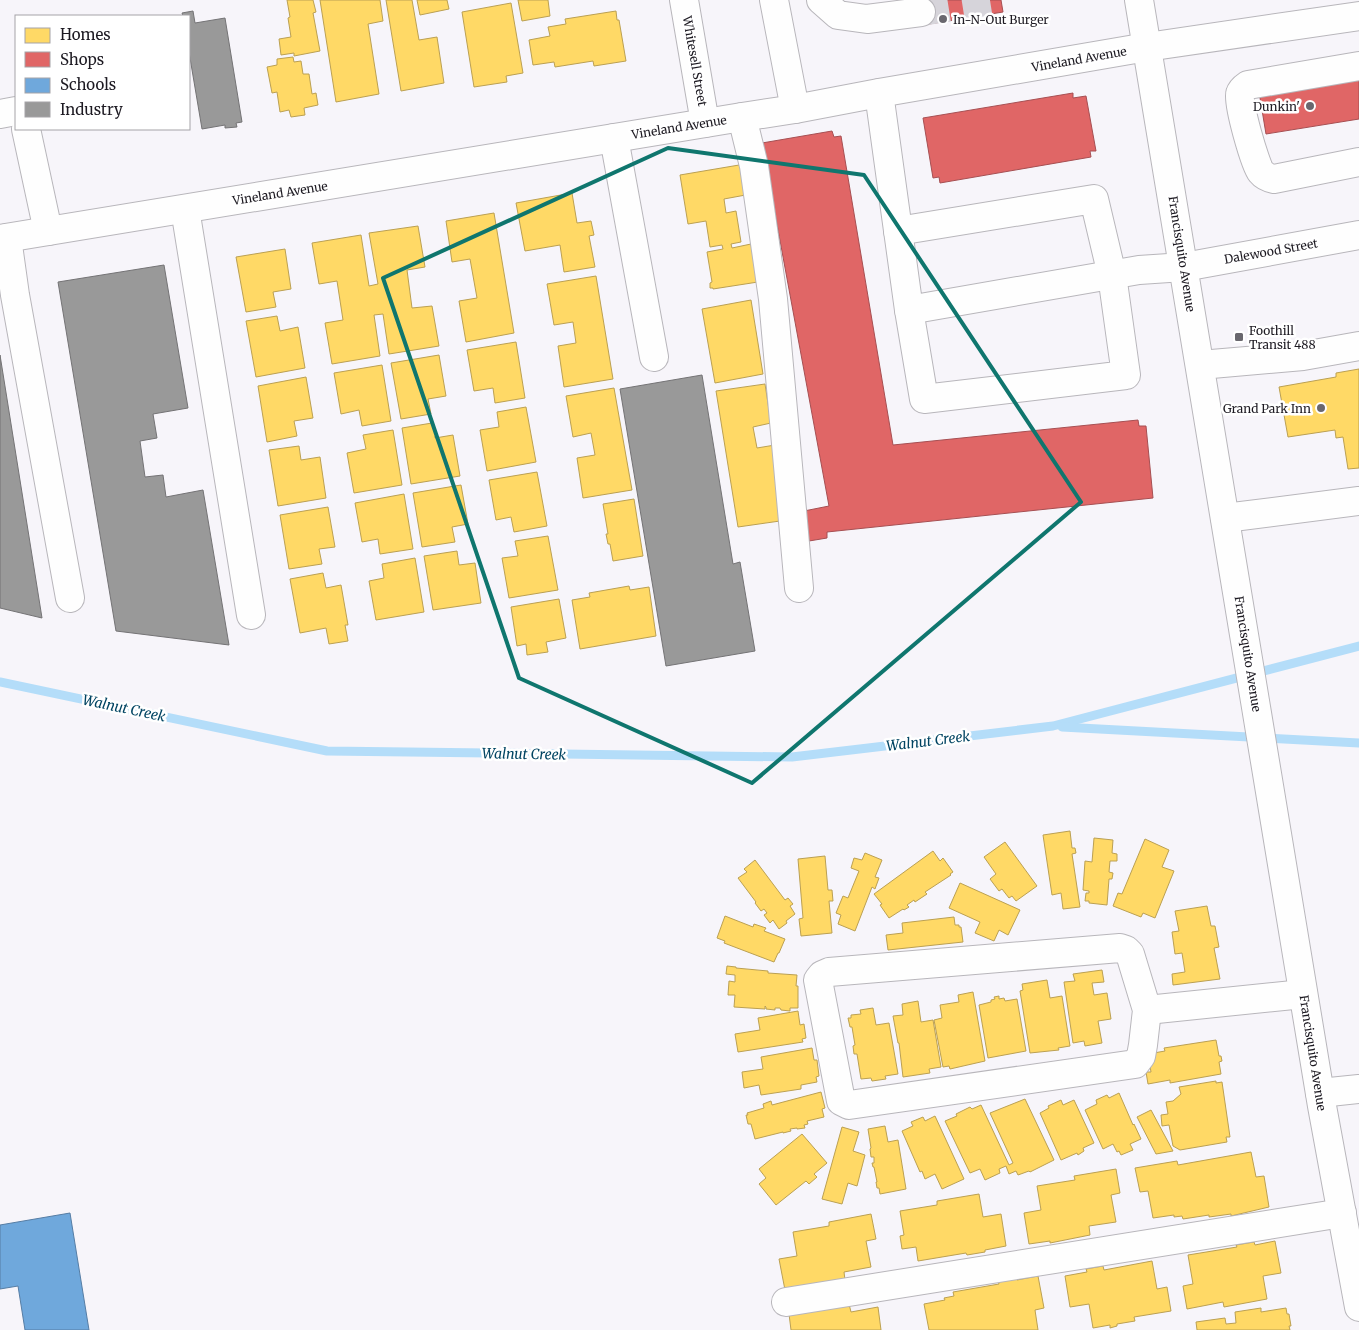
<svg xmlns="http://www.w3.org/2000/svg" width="1359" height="1330" font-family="Merriweather,serif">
  <rect width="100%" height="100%" fill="#f7f5fa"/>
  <g fill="#ffd966" stroke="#bba052">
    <polygon points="287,0 313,0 316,12 313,13 320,51 294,56 294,53 281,55 279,39 291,37 288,18 290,17"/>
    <polygon points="320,0 380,0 383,21 368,24 379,94 336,102"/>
    <polygon points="386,0 412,0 419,40 437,37 444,83 401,91"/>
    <polygon points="417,0 447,0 449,9 420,15"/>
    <polygon points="518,0 548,0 550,16 522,21"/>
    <polygon points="511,3 523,73 506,76 507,82 474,87 462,12"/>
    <polygon points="616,11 617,20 619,20 626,61 594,66 593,61 555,67 554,62 533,65 529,40 550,36 548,27 566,24 565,19"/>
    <polygon points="293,57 294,62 301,61 303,74 309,74 312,94 316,93 318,105 304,108 305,115 291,117 289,110 280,112 277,92 272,93 267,67 277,65 277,59"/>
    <polygon points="745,164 751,194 724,199 726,213 736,211 741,242 731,244 732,248 751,244 758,282 713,289 713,288 710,288 710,283 712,282 707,252 723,249 722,245 710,247 706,221 688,224 680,175"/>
    <polygon points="572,193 577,223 591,221 594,235 589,236 595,267 564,272 560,245 525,251 516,203"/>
    <polygon points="494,213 514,333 466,342 459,301 477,298 470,259 452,262 446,221"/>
    <polygon points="418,226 425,267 407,270 412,308 432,306 439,346 389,354 383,314 374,315 380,356 332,364 325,323 343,320 337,281 319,284 312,243 361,235 369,286 378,284 369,233"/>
    <polygon points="285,249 291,289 273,292 276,307 246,312 236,257"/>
    <polygon points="596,276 613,379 564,387 558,346 576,343 573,322 554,325 547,284"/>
    <polygon points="751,300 763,374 715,383 702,309"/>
    <polygon points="277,316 280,331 298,327 305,368 256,377 246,321"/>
    <polygon points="516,342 525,398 495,403 493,388 474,391 467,350"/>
    <polygon points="439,355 446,396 428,399 431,414 401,419 391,363"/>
    <polygon points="382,365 391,421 362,426 359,410 341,414 334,373"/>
    <polygon points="1359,369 1359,468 1348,469 1343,437 1336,438 1335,430 1288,437 1279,387 1336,377 1336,373"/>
    <polygon points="306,377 313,418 294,421 297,436 267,442 258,386"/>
    <polygon points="765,384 771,423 753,427 757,448 775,445 787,520 738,527 716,391"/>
    <polygon points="614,388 632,490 583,498 577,458 595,455 591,433 573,437 566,396"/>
    <polygon points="526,407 536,462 487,471 480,430 499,427 497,412"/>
    <polygon points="432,423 433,428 434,428 436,435 435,436 435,438 453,435 460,476 411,484 402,428"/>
    <polygon points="393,430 402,485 354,493 347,453 366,449 363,435"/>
    <polygon points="299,446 301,460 320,457 326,498 278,506 269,450"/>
    <polygon points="537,472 547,526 514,532 511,517 496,520 489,480"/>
    <polygon points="461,485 468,524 452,527 455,542 422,547 413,493"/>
    <polygon points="404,494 413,549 380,554 378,539 362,542 355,503"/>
    <polygon points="634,499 643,556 613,561 610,544 608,544 606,534 608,534 603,504"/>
    <polygon points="328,507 335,547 319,549 322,564 289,569 280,515"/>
    <polygon points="548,536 558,590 509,598 502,558 518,556 515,541"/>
    <polygon points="457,551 459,565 475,563 481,603 433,610 424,556"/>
    <polygon points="415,558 424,612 376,620 369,581 384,578 382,564"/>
    <polygon points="323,573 326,588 341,585 348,625 345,625 348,641 329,644 326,628 300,633 290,579"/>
    <polygon points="629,586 630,590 649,587 656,636 580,649 572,600 590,597 589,593"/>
    <polygon points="559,599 566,638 546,642 548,652 527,655 526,644 517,646 511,607"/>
    <polygon points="1070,831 1072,848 1075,848 1076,853 1072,854 1080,907 1063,909 1061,893 1052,895 1043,835"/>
    <polygon points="1094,838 1113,840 1112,853 1117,854 1117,861 1110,861 1109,872 1113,873 1112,879 1109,879 1107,905 1089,903 1089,901 1085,901 1086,893 1089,893 1089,891 1083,890 1085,861 1092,862"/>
    <polygon points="1145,839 1169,850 1162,867 1174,871 1155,918 1143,913 1141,917 1113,906 1118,893 1122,894"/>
    <polygon points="1005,842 1037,886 1016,901 1012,896 1009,898 1002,889 999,891 990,879 996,874 984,857"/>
    <polygon points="933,851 940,861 943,858 953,872 950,874 951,875 925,892 927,894 915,902 914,900 907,905 909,907 904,910 903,909 889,918 880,905 882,904 874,894"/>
    <polygon points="865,853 882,860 875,877 879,878 875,889 872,887 855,931 838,924 841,915 836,913 843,896 848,898 859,871 851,868 854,858 862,860"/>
    <polygon points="825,856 828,890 832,890 833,901 829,901 832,933 801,936 799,919 803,918 798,859"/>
    <polygon points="755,860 785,900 788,898 793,904 790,906 795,914 786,921 787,923 779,929 773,920 770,923 764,915 767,913 764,909 761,911 755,903 756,902 738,878 747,872 744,869"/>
    <polygon points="960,883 1020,910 1008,935 999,930 994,941 975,933 980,922 949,908"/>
    <polygon points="1207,906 1211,926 1215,926 1219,947 1214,948 1220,979 1173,985 1172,974 1185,972 1182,953 1175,954 1172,932 1179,931 1175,911"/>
    <polygon points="725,916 753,927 754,924 766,928 764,931 785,939 779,953 778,953 774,962 724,943 725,941 717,938"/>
    <polygon points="954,917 955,925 959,925 959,927 961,927 963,942 888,950 886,935 903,933 902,923"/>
    <polygon points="727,966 736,967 736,968 768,971 768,973 797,975 796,986 798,986 798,1008 790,1008 790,1011 781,1010 780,1008 775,1008 775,1010 766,1009 766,1007 765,1006 765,1009 734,1007 735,995 728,995 729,981 735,982 735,975 726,974"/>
    <polygon points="1102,970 1104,982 1092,983 1094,995 1107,993 1111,1019 1098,1021 1102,1043 1085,1046 1084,1041 1073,1043 1064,982 1075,981 1073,974"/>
    <polygon points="1047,980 1050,998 1062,996 1070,1046 1058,1048 1059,1050 1030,1053 1020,991 1023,990 1022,984"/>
    <polygon points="973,992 985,1061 950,1069 949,1066 943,1067 934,1020 942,1018 940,1005 959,1002 958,995"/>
    <polygon points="999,996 999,999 1004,998 1005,1001 1017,999 1026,1051 988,1058 979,1005 991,1002 991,1000 995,999 994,997"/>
    <polygon points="918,1001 921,1022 933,1020 941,1067 929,1069 930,1073 903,1077 899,1043 898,1043 893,1016 903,1015 902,1004"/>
    <polygon points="873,1008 876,1025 889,1023 898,1074 885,1076 886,1079 872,1081 871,1078 861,1079 857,1054 854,1054 853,1046 855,1045 852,1027 850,1027 848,1018 851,1018 851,1015 861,1014 860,1010"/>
    <polygon points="798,1011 800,1025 804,1024 806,1038 802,1039 803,1042 738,1052 735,1034 760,1030 758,1018"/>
    <polygon points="1216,1040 1219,1056 1221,1056 1222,1061 1219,1062 1221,1074 1170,1083 1170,1080 1148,1084 1146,1072 1151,1072 1148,1054 1165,1051 1164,1048"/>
    <polygon points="812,1048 814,1060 817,1060 819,1076 816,1077 817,1082 801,1085 801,1089 761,1095 759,1085 744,1088 742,1072 763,1069 761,1057"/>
    <polygon points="1216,1081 1216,1083 1222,1082 1230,1137 1226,1137 1227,1142 1180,1150 1173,1146 1169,1125 1162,1126 1161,1115 1168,1114 1166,1102 1173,1101 1181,1094 1179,1087"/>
    <polygon points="821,1092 825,1108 822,1109 824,1117 807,1121 808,1124 804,1125 805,1128 797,1129 797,1128 790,1129 791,1131 783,1133 783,1132 755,1139 751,1124 748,1124 746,1115 748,1115 747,1113 764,1108 763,1104 771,1101 772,1105"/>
    <polygon points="1119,1093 1133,1125 1134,1124 1141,1139 1130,1144 1133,1150 1121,1155 1119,1151 1117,1152 1113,1144 1103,1149 1085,1110 1097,1104 1096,1100 1107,1095 1109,1098"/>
    <polygon points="1025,1099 1054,1160 1030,1172 1029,1171 1018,1175 1016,1171 1009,1174 1006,1166 999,1169 1000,1173 985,1180 980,1169 970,1173 945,1121 957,1116 956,1114 970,1107 972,1109 981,1105 1009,1165 1013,1163 990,1113"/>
    <polygon points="1061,1100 1063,1105 1074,1100 1094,1143 1083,1148 1084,1151 1078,1155 1077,1153 1061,1160 1040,1113 1049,1108 1048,1106"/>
    <polygon points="1151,1110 1173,1151 1156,1154 1137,1117"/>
    <polygon points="935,1116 964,1179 942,1189 935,1174 925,1179 922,1171 920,1172 902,1131 913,1126 911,1122 923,1117 925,1121"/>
    <polygon points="885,1126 888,1142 898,1140 906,1189 880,1194 879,1188 877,1188 876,1182 877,1182 874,1167 873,1167 872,1163 874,1163 874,1157 871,1157 870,1149 871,1148 868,1129"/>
    <polygon points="842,1127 859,1132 853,1151 865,1155 857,1186 848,1183 842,1204 822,1199"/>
    <polygon points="802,1134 827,1163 814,1174 817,1177 809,1184 806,1181 776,1205 759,1184 766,1178 759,1169"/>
    <polygon points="1251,1152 1256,1177 1264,1176 1269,1207 1231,1216 1231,1214 1209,1217 1209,1215 1183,1219 1182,1216 1174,1217 1174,1215 1153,1218 1148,1191 1140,1192 1135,1168 1177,1161 1178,1165"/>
    <polygon points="1116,1169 1120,1193 1111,1195 1116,1222 1089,1226 1090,1235 1050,1243 1050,1241 1029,1244 1024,1213 1041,1210 1037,1186 1075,1180 1074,1176"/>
    <polygon points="979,1194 983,1217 1001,1214 1006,1246 985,1250 985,1252 967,1255 966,1253 918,1261 916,1247 902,1249 900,1236 904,1235 900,1211 937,1205 937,1201"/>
    <polygon points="871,1214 876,1239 866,1241 871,1267 844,1272 845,1280 785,1290 779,1259 797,1256 793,1232 829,1226 829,1222"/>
    <polygon points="1275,1241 1281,1273 1263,1276 1267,1299 1224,1307 1223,1302 1187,1309 1183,1286 1193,1284 1188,1255 1237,1247 1236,1245 1254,1242 1255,1245"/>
    <polygon points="1152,1261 1157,1289 1167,1287 1171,1311 1134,1317 1135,1321 1117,1324 1117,1326 1110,1328 1110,1325 1093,1328 1089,1304 1070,1307 1065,1276 1087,1272 1086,1269 1103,1266 1104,1270"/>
    <polygon points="1038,1276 1044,1308 1035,1310 1038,1330 929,1330 924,1304 945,1300 944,1298 954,1296 953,1292 999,1284 998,1281 1017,1278 1017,1280"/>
    <polygon points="849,1304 851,1312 878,1307 881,1330 791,1330 789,1314"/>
    <polygon points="1261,1308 1261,1312 1286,1308 1287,1314 1289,1314 1291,1326 1289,1326 1290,1330 1197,1330 1196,1322 1225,1318 1226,1324 1236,1323 1235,1312"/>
  </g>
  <g fill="#e06666" stroke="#a64f52">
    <polygon points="919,0 1001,0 1003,12 923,25"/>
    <polygon points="1359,76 1359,119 1266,134 1259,92"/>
    <polygon points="1073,93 1073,98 1086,96 1096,151 1090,151 1091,157 940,183 939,177 933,178 923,118"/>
    <polygon points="832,131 834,137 841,136 893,445 1138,420 1139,426 1146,426 1153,498 827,532 827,538 809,541 804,511 829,506 762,143"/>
  </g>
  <polygon fill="#6fa8dc" stroke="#567da4" points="70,1213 89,1330 25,1330 18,1286 0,1289 0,1225"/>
  <g fill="#999" stroke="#747375">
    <polygon points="193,11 195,23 225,18 242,122 236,123 237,127 225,128 225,125 202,129 189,52 189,16 183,16 182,13"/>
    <polygon points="164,265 188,408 153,414 157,438 140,441 145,477 163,475 166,497 203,490 229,645 116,631 58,282"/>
    <polygon points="0,355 42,618 0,608"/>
    <polygon points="702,375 733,564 740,562 755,651 666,666 620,389"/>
  </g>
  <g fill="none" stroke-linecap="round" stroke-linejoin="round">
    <g stroke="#b4ddf9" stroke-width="9">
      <polyline points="0,682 327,751 792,757 1053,726 1359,646"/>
      <polyline points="1062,727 1359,743"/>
    </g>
    <polyline stroke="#d6d4da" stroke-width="28" stroke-dasharray="28 14" stroke-linecap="butt" points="921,12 997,0"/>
    <defs>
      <g id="minor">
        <polyline points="684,0 705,123"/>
        <polyline points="774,0 795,109"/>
        <polyline points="821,0 838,15 867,19 921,12"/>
        <polyline points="1139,0 1322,1106 1359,1307"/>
        <path d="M1359 66 1248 85C1245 87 1241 90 1240 94 1237 101 1255 165 1261 172 1265 177 1269 178 1274 179L1359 162"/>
        <polyline points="879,93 909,310 1139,270 1184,267 1359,235"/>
        <polyline points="0,114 16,111"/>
        <polyline points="742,117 754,166 773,299 799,588"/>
        <polyline points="26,129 48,231"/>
        <polyline points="614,138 654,357"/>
        <polyline points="185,209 251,615"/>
        <polyline points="898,231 1094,199 1112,275 1126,375 924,399 909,310"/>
        <polyline points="7,238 15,295 70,598"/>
        <polyline points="0,239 742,117 795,109 879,93 1147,47 1359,16"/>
        <polyline points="1200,365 1303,356 1359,346"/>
        <polyline points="1225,518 1359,501"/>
        <polygon points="1120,948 1126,950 1130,954 1147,1010 1143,1045 1141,1056 1135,1064 849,1105 841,1101 818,980 822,975 829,972"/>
        <polyline points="1147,1010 1303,994"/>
        <polyline points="1320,1093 1359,1089"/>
        <polyline points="786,1302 1342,1213"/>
      </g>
    </defs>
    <use href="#minor" stroke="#b8b6bb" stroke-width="30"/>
    <use href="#minor" stroke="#fefefe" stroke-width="28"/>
  </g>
  <path fill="none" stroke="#0f766e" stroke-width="4" stroke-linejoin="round" d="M668 148 864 175 1081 502 752 783 519 678 383 278Z"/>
  <g fill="#69676e" stroke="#fff" stroke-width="2">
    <circle cx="943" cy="19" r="5"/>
    <circle cx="1310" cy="106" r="5"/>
    <rect x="1234" y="332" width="10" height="10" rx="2.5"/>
    <circle cx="1321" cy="408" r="5"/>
  </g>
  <g text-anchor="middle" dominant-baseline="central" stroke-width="5" stroke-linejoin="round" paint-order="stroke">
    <g font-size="12" fill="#1d1a22" stroke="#fff" text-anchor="start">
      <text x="953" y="19">In-N-Out Burger</text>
      <text x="1300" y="106" text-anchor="end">Dunkin'</text>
      <text x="1249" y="330">Foothill<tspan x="1249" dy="14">Transit 488</tspan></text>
      <text x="1311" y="408" text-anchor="end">Grand Park Inn</text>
    </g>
    <g font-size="12" fill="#1d1a22" stroke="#fff">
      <text transform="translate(1079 59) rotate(-10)">Vineland Avenue</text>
      <text transform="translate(695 61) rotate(80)">Whitesell Street</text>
      <text transform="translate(679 127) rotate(-9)">Vineland Avenue</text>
      <text transform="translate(280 193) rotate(-9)">Vineland Avenue</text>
      <text transform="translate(1271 251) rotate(-10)">Dalewood Street</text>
      <text transform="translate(1182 254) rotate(81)">Francisquito Avenue</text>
      <text transform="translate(1248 654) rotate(81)">Francisquito Avenue</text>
      <text transform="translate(1313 1053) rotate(81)">Francisquito Avenue</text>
    </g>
    <g font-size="14" font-style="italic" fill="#014462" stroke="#fff">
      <text transform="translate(124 708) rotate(12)">Walnut Creek</text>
      <text transform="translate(928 741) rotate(-7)">Walnut Creek</text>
      <text transform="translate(524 754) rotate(1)">Walnut Creek</text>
    </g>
  </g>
  <rect x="15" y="15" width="175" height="115" fill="#ffffff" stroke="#a5a3a7"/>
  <rect x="25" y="28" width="25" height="15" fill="#ffd966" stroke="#a5a3a7"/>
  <text x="60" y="40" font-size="15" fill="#1d1a22">Homes</text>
  <rect x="25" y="52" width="25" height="15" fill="#e06666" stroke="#a5a3a7"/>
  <text x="60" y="65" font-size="15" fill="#1d1a22">Shops</text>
  <rect x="25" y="78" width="25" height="15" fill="#6fa8dc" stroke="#a5a3a7"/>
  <text x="60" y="90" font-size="15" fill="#1d1a22">Schools</text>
  <rect x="25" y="102" width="25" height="15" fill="#999999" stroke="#a5a3a7"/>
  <text x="60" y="115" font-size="15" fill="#1d1a22">Industry</text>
</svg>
